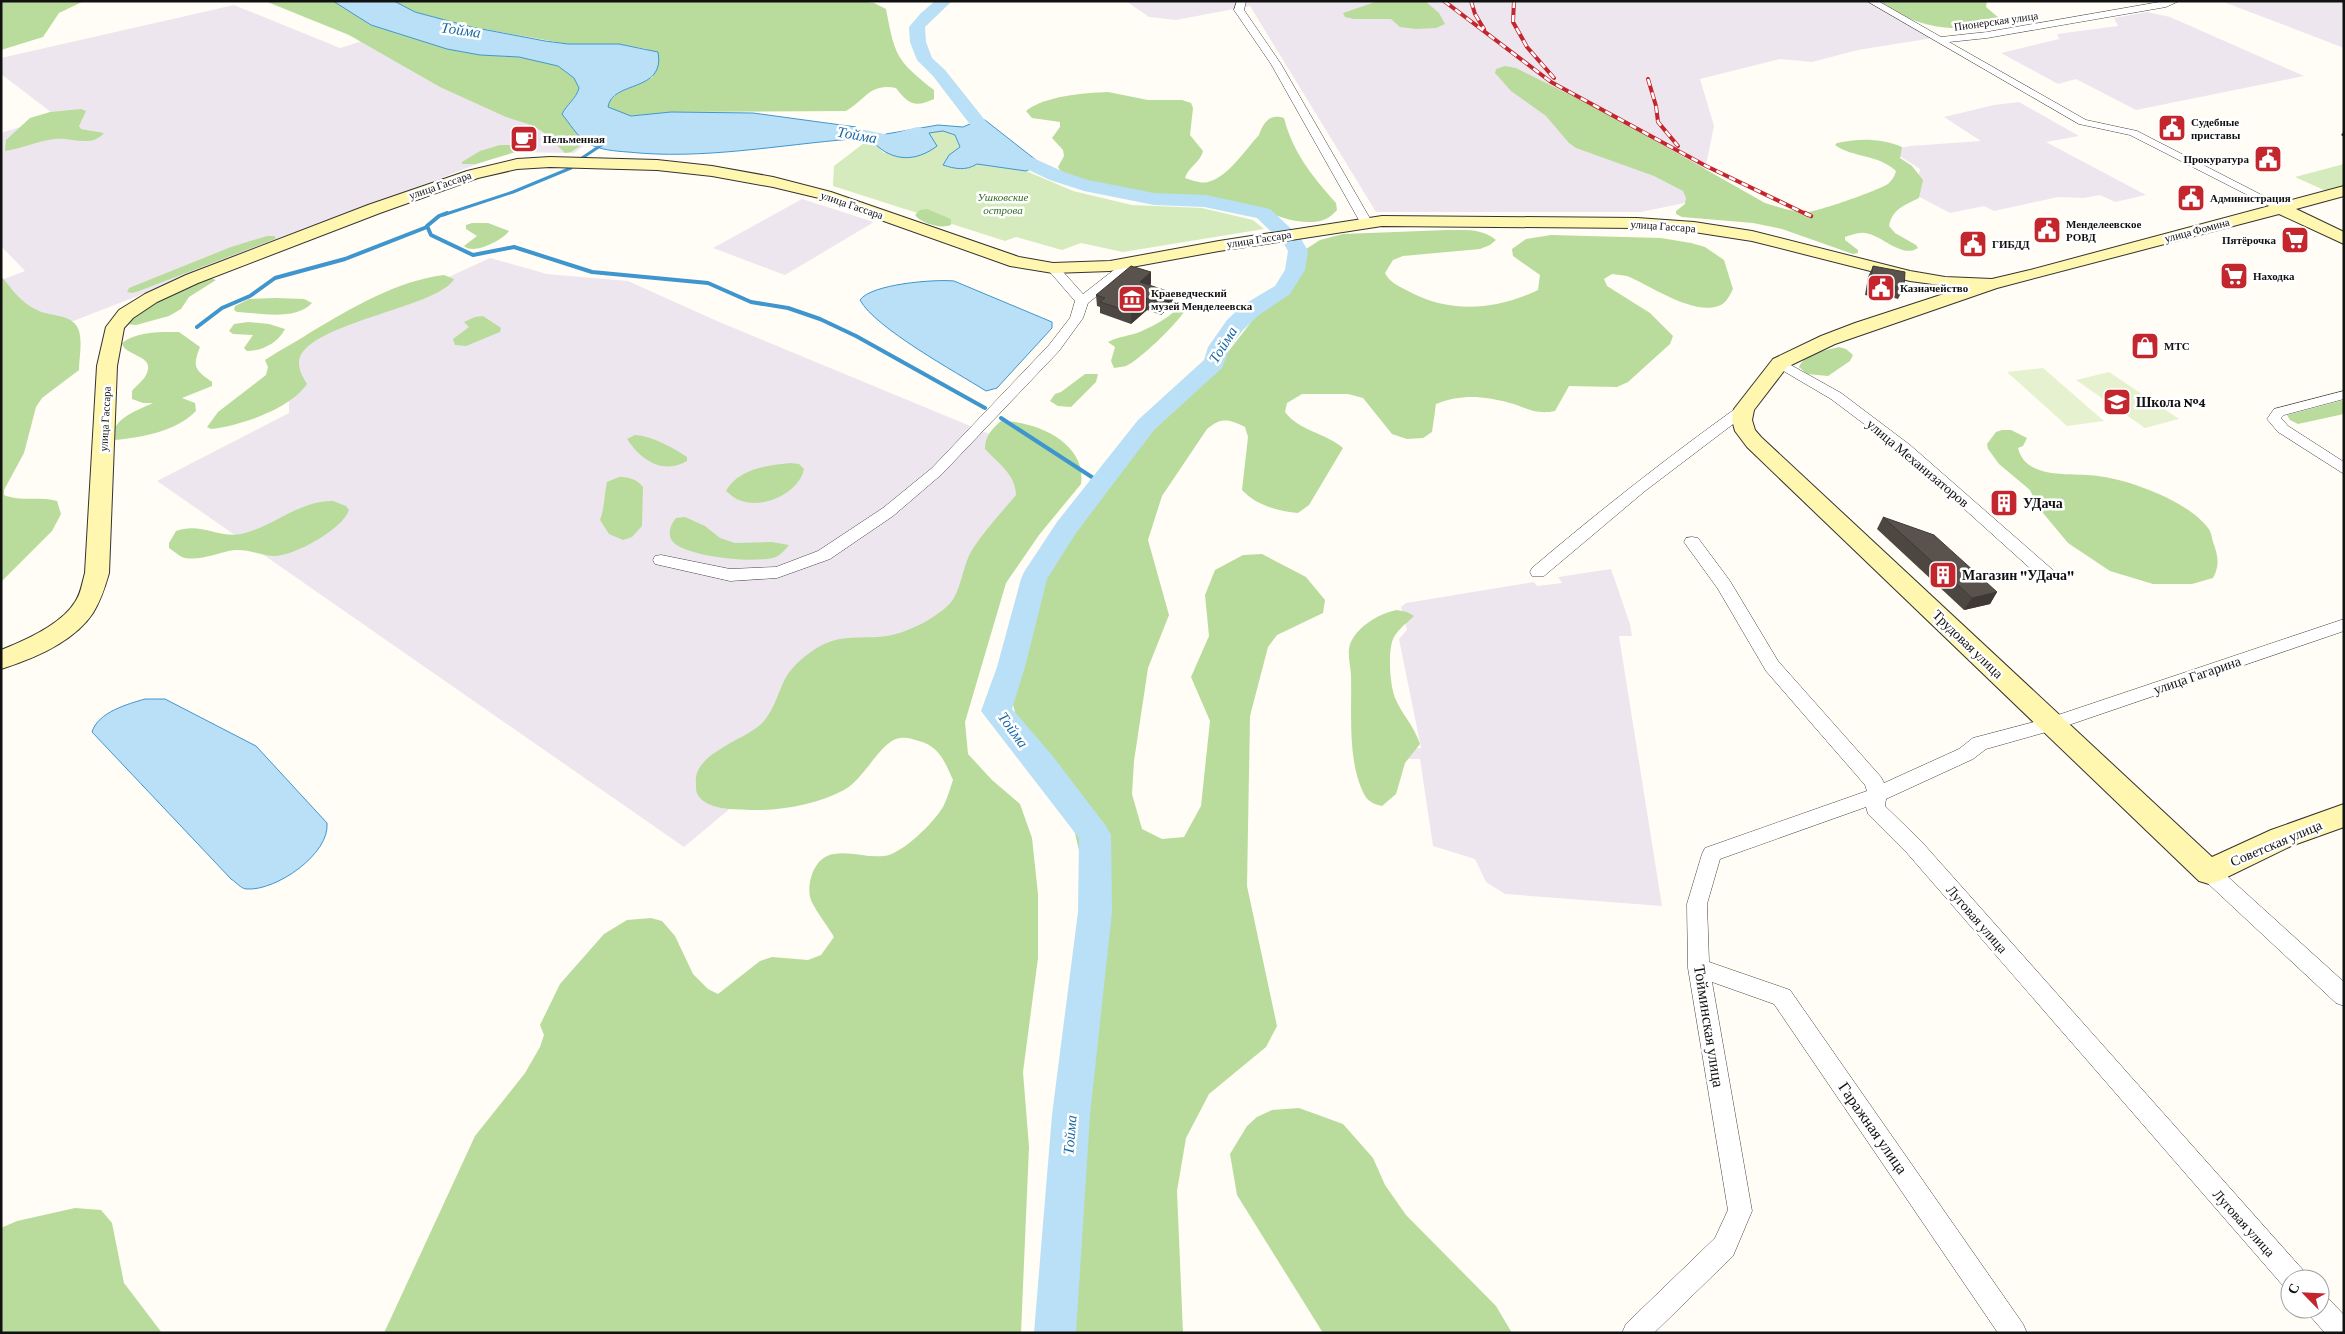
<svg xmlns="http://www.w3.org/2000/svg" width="2345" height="1334" font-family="'Crimson Pro',serif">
  <rect width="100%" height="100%" fill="#fffdf5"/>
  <g fill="#eee6ef">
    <polygon points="1126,1 1867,1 1933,38 1858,50 1812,62 1780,59 1700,79 1714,126 1699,200 1641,212 1376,212 1250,6 1176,20 1149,17"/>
    <polygon points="2221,1 2344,1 2344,48"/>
    <polygon points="234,5 340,48 372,38 582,135 587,144 574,153 508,152 45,332 1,280 25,271 1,246 1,133 56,116 1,74 1,58"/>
    <polygon points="2147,12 2170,17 2304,76 2136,110 2076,79 2058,84 2001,53 2059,39 2057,34 2118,26 2114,18"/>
    <polygon points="2019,102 2079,136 2046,142 2146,195 2115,202 2100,195 2084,198 2058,197 1994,211 1984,206 1950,213 1914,194 1920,169 1890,150 1910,146 1981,141 1944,117 1994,105"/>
    <polygon points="802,199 874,222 785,275 713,248"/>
    <polygon points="490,258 547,274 628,281 717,321 1057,462 972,607 684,847 157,481 289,413 289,350"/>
    <polygon points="1611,569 1630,624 1632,636 1619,636 1662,906 1505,894 1486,882 1475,859 1433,846 1420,759 1402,759 1401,749 1421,748 1399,639 1407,630 1401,607 1406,603 1534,582 1537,586 1562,583 1558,577"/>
  </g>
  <g fill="#d5ebbd">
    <path d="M935 130 943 131 955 135 960 147 949 155 943 164C954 170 966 170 977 164L1026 171 1073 191 1132 205 1202 208 1253 220 1264 229 1123 252 1081 243 1062 250 1016 237 1005 241 833 186 834 166 864 143H874L884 153Z"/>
    <polygon points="2344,164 2344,187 2326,191 2295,177"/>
  </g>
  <g fill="#b9dc9c">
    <polygon points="1,1 84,1 59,13 43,37 1,50"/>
    <path d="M265 1H333L371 25 447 49 480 55 519 57 558 66 574 78 579 88C576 99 567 104 562 114L586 142 571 152 565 153 543 132 531 125 506 117 440 87 349 35Z"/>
    <path d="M394 1H861L874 3 886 9C895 56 896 60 934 90V99C915 108 908 104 896 88 869 83 866 100 846 111L671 112 630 116 607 107C611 91 640 85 653 77L647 49 619 44H568L471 27 415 12Z"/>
    <polygon points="1378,1 1425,1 1439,13 1445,24 1436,28 1416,29 1400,27 1391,19 1354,19 1345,17 1343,13"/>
    <path d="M1875 1H1987L1986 7 1999 18C1997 27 1987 26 1980 27 1938 32 1910 22 1875 1Z"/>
    <path d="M1505 66 1516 68 1608 114 1765 203C1778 207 1793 212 1807 212 1817 212 1879 190 1888 184 1892 180 1895 176 1896 171 1878 154 1853 158 1835 145L1837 143C1858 138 1882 138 1902 147L1900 158 1912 166 1923 180 1919 198C1905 205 1892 209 1889 226L1895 233 1916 245 1918 248C1902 259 1882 235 1865 233 1858 232 1852 235 1845 237V240L1858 250V253L1853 254 1782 229 1753 223 1682 217 1676 214V211L1685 204 1686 198 1683 191 1654 176 1576 148 1569 143 1546 116 1511 91 1495 73 1496 69Z"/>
    <path d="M1108 92 1148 100H1182L1191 103 1193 108 1190 135 1203 151C1201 162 1188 167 1185 178 1192 180 1201 184 1208 182 1228 177 1245 150 1259 135 1263 123 1270 113 1284 118 1293 153 1313 177 1336 203L1337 210C1330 218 1323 222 1311 222 1285 223 1263 208 1238 203 1200 195 1162 197 1124 190 1107 187 1066 184 1058 167L1064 156 1063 150 1052 138 1060 127V122L1032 118 1026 111C1044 96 1084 93 1108 92Z"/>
    <path d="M81 109 86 111 79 126 81 129 104 133C91 148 72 137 55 139 37 141 23 148 5 151L6 140 30 118 50 112Z"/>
    <polygon points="500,145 510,145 519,149 519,151 476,164 462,164 462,162 480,151"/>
    <path d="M927 209 951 219V225C941 229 922 224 915 215L920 210Z"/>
    <path d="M472 223H488L509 231C502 241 473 255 464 246L477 236 466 229V225Z"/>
    <path d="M1447 230C1465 230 1482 228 1496 240L1490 245 1480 249 1403 256 1393 260 1385 273C1390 283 1399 286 1408 291 1450 314 1496 310 1538 290L1540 275 1513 256 1512 249 1526 239 1551 235 1661 238 1691 243 1705 247 1724 260 1733 289C1731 293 1728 299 1725 302 1702 322 1650 285 1627 276 1622 275 1617 275 1612 274L1604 279 1607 286 1650 313 1673 336 1670 344 1628 382 1617 387 1569 386 1555 411C1535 415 1528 408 1510 403 1483 396 1462 394 1436 404L1432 432 1423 438 1407 439 1392 434 1363 398 1348 394H1302L1287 403 1285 412C1299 431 1326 433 1343 448L1309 505 1298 513C1277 511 1256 505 1242 490L1248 437 1245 427C1229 419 1221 417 1207 429L1162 496 1148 540 1169 615 1148 668 1134 761 1132 794 1142 829 1162 839 1184 837 1201 806 1210 721 1191 677 1209 636 1205 595 1215 570 1243 555 1262 554 1306 577 1325 600 1323 613 1277 635 1268 647 1250 716 1247 886 1277 1026 1266 1047 1209 1094 1186 1138 1177 1191 1183 1333H1048L1047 1216 1086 882 1060 766 1020 731 1012 701 1039 587 1132 443 1167 408 1203 384 1259 312 1286 295 1297 280 1303 251 1320 240 1343 234Z"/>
    <polygon points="267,236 275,236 275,239 139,291 132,293 127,292 129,288 231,247"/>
    <path d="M444 275 454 279C439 308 299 324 299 363 299 371 303 377 307 384 290 409 240 426 211 429L207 427 218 412 266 375 268 367 265 360C280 350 296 342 311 332 352 308 396 281 444 275Z"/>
    <path d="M1 276C12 289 21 303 37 310 48 316 68 314 76 325 84 335 79 358 79 370L42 398 36 407 24 453 4 490V495C21 502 39 496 57 501L61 514 52 531 1 582Z"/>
    <path d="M210 278 216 280 189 297 181 309 169 316 136 325 124 324C148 302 180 288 210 278Z"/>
    <path d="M276 298 304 299 312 303C295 321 260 313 237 312L234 310 235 306 249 299Z"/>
    <path d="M1189 303C1185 317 1140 360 1126 366 1123 367 1118 367 1114 368L1111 361 1115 347 1108 342C1119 336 1131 336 1142 331 1150 327 1159 323 1166 318 1176 311 1177 307 1189 303Z"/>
    <polygon points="483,316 501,328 500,332 466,346 455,345 453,339 469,327 464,322 475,317"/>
    <path d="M248 322 269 324 285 329C278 343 262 351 247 351L244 348 253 335 233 334 229 331 234 324Z"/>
    <path d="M179 332 200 347C192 367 195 370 212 382V386L182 398 195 403 196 411C175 432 143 437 115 440L110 437C117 417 135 411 153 403H143L132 399V391C136 386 145 379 147 373 155 355 124 356 122 343 138 331 160 332 179 332Z"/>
    <path d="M1839 347 1846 349 1853 355 1850 361 1828 376 1807 374 1799 367C1806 352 1824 351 1839 347Z"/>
    <polygon points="1085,374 1098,374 1096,382 1071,407 1058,406 1050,401 1055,394 1061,392"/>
    <polygon points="2344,400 2344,414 2298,424 2290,420 2287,415"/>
    <path d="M1001 421C1035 421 1087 442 1081 484L1039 535 1006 583 965 722 968 754 992 780 1020 804 1032 838 1038 894V958L1023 1072 1029 1147 1021 1333H384L475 1136 525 1073 540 1047 544 1035 540 1025 560 984 604 934 627 920 651 918 662 921 675 936 693 974 708 989 718 994 760 961 772 957 808 960 821 955 834 937C828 926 813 908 810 897 807 881 815 856 834 854 850 851 867 858 884 856 901 855 936 821 944 805 948 797 950 788 953 780 945 762 939 746 919 741 912 739 904 736 896 739 879 745 863 780 844 790 816 805 779 811 749 810 733 809 713 810 701 799 696 794 696 790 696 784 692 752 748 740 764 721 774 709 778 693 785 679 793 664 813 648 829 642 848 635 868 639 887 636 907 633 939 617 952 601 961 589 963 565 972 550 984 531 1001 513 1016 495 1016 475 998 463 985 449 985 436 991 430 1001 421Z"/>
    <path d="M2002 430H2011L2027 438 2023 446 2018 448C2026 481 2073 472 2098 476 2130 480 2188 501 2208 528 2211 531 2212 538 2213 542 2218 555 2220 566 2213 578L2192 584H2153L2110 571 2068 543 2038 507 2030 490 1999 464 1988 449 1987 444 1996 432Z"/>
    <path d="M635 435C652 436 672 447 687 457V461C662 475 641 460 627 439Z"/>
    <path d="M791 463 799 464 804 469C799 493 763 510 739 500 735 499 730 494 726 491 738 469 768 465 791 463Z"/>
    <path d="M619 477C628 477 637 479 643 487L642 526 632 537 623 540 609 534 600 520C605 506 604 495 607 482Z"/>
    <path d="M333 501 346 506 349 510C343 529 293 557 273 556 260 555 248 549 235 550 219 552 202 561 185 558 180 557 174 551 169 548V543L176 531C200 522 218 538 241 534 273 527 300 500 333 501Z"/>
    <path d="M685 517 705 526 720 538 735 543 772 542 789 545C786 549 782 553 778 556 762 565 686 557 673 542 667 535 670 525 676 518Z"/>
    <path d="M1397 610 1407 612 1414 616C1406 624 1395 631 1392 642 1388 655 1390 688 1396 700 1403 716 1413 724 1420 744L1405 763 1396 794 1382 806C1374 804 1368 802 1364 794 1347 761 1352 712 1351 676 1351 668 1348 658 1349 649 1352 629 1379 613 1397 610Z"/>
    <polygon points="1299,1108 1343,1124 1373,1158 1385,1185 1406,1215 1496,1306 1512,1333 1323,1333 1237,1195 1230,1154 1247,1126 1257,1117 1272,1110"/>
    <polygon points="75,1208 101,1210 112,1223 124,1283 162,1333 1,1333 1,1228 17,1221"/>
  </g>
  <g fill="#e6f2cf">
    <polygon points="2043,368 2104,421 2067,426 2007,372"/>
    <polygon points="2109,372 2179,419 2145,428 2076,380"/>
  </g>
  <g fill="#b9e0f7" stroke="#3f96cf">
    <path d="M333 1H394L415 12 471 27 545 41 568 44H619L658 52C666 93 612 80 608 107L631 116 671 112 753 113 856 127 859 134 852 139C778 145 702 160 628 152 614 151 600 150 587 143 578 137 569 123 562 114 567 104 576 99 579 88L574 78 558 66 519 57 480 55 447 49 371 25Z"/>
    <path d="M985 120 1041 164 1026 171 977 164C966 171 955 169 943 165L949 155 960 147 955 135 943 131 929 133 937 146C916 162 893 162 874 143L886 134 938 125 963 127 977 121Z"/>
    <path d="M954 281 1052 322V328L997 388 986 391C956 372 875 328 860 300 871 284 935 279 954 281Z"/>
    <path d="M145 699H165L256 746 327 823C330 854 276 891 247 889 241 889 236 882 231 879L92 732C98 712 128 704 145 699Z"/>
  </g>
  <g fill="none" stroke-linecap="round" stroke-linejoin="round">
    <g stroke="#3f96cf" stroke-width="3">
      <polyline points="582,158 603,144"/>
      <polyline points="443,215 513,192 571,168"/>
    </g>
    <g stroke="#3f96cf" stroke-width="4">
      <polyline points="447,213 439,216 427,226 431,235 473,255 514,247 592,272 708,283 751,302 788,308 820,319 856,336 985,408"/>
      <polyline points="197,327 222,308 250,296 275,278 345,259 427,227"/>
      <polyline points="1001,418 1101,483"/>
    </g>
    <g fill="#b9e0f7" fill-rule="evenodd">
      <polygon points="935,1 952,1 925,27 926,42 932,58 945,70 984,119 1011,148 1064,172 1088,180 1154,193 1206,195 1270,209 1300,237 1308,251 1305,270 1290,294 1259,315 1243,330 1230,347 1222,368 1154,430 1076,533 1047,579 1025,667 1012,709 1051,754 1106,826 1111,835 1112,912 1090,1115 1076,1333 1034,1333 1052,1115 1078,912 1079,838 981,711 997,667 1021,579 1024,572 1057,522 1138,420 1204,360 1208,347 1227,320 1243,305 1275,286 1285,270 1288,251 1284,244 1257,218 1204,207 1154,205 1084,191 1050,180 995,154 993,149 972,127 933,76 917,60 910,42 909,27 921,13"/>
      <polygon points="821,125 845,126 889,135 917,127 923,128 926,132 923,136 890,146 845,136 815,134 812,130 815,126"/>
    </g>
    <defs>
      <g id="street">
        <polygon points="1237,1 1246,1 1244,10 1281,64 1372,222 1370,225 1366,226 1360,222 1271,64 1234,10"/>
        <polygon points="1867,1 1878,1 1941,37 1987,32 2165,1 2179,1 2166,7 1987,38 1949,42 2086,120 2137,131 2287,208 2285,210 2277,210 2130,135 2079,124"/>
        <polygon points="1132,258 1138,262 1136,265 1088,303 1083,318 1059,351 942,474 893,516 830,559 777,578 730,581 655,564 653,560 655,556 661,555 730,569 776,567 818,551 883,508 932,468 1049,345 1070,318 1075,301 1049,271 1047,268 1049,265 1057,265 1083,294 1128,259"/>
        <polygon points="1780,359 1841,393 1910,445 2054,571 2056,575 2054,579 2042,579 1900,451 1831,399 1775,366 1773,363 1775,360"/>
        <polygon points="2344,391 2344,399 2284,415 2281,418 2288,426 2344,462 2344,474 2278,432 2267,419 2274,409"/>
        <path d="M1744 405 1751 409 1749 412 1645 491 1544 576H1532L1530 572 1532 568C1599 511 1668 457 1739 406Z"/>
        <polygon points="1692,537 1698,538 1730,581 1778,661 1881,777 1884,783 1959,749 1973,738 2049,718 2344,619 2344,631 2057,729 1986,749 1973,759 1886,799 1885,806 1921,841 2303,1270 2307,1279 2290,1279 2290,1290 2285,1288 1907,853 1868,814 1866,807 1720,859 1707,904 1709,962 1790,990 2023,1324 2027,1333 1998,1333 1774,1004 1712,982 1752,1211 1733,1256 1654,1333 1622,1333 1626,1324 1715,1238 1728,1210 1688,968 1687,904 1702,854 1705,848 1867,791 1865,785 1766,671 1718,589 1684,542 1686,538"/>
        <polygon points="2209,864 2216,866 2344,982 2344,1006 2336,1003 2202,878 2199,872 2202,866"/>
        <polygon points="2320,1295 2329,1299 2344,1315 2344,1333 2325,1333 2311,1317 2308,1309 2320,1309"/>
      </g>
      <path id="secondary" d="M550 157 657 160 712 166 773 177 831 192 1019 257 1053 263 1110 261 1219 241 1382 216 1637 218 1694 222 1752 231 1910 271 1945 277 1992 279 2030 270 2344 186V196L2296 209 2344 232V244L2279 214 1997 288 1835 344 1787 367 1754 410 1752 420 1755 430 1761 437 2212 857 2271 830 2344 804V827L2291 846 2219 881 2209 884 2199 881 1747 447 1735 431 1732 420 1734 409 1773 359 1821 336 1855 323 1962 288 1910 281 1752 241 1694 232 1637 228 1382 226 1219 251 1110 271 1053 273 1010 266 819 198 773 187 712 176 657 170 550 167 517 169 478 178 380 213 198 283 157 302 133 318 124 328 117 366 109 573C105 587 101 600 93 613 74 642 33 659 1 669V650C24 641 62 624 75 602 81 594 82 583 85 573L97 366 106 327 119 310 145 294 186 275 368 205 467 171 517 159Z"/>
    </defs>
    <use href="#street" stroke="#444" stroke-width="1"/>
    <use href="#secondary" stroke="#333" stroke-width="2"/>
    <use href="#street" fill="#fff" fill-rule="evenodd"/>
    <use href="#secondary" fill="#fff6b0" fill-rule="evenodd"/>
    <defs>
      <g id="rail-far1">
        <polyline points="1444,1 1551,82 1706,166 1808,215"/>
        <polyline points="1471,1 1475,14 1484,29"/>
        <polyline points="1514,1 1513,22 1527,47 1554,78"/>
        <polyline points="1648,79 1656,106 1658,122 1678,146"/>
      </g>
      <polyline id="rail" points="1805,213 1811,216"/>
    </defs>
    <use href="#rail-far1" stroke="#c4262e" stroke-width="4"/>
    <use href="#rail" stroke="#c4262e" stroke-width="4.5"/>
    <use href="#rail-far1" stroke="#fff" stroke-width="2.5" stroke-dasharray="7" stroke-linecap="butt"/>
    <use href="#rail" stroke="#fff" stroke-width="3" stroke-dasharray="9" stroke-linecap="butt"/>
  </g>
  <g fill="#4d4742">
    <polygon points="2344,131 2344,137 2341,135"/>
    <polygon points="1873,266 1904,287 1898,299 1891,297 1890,300 1865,295 1868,277"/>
    <polygon points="1151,272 1151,284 1150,285 1173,304 1161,315 1147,310 1131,324 1100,313 1100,307 1097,306 1096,295"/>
    <polygon points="1883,517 1997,592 1990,604 1964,610 1877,529"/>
  </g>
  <g fill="#3f3936">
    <polygon points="1151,272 1151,284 1140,293 1140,282"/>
    <polygon points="1173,293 1173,304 1161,315 1161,303"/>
    <polygon points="1147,298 1147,310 1131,324 1131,312"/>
    <polygon points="1997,592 1990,604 1964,610 1972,598"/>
  </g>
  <g fill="#5a524d" stroke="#3f3936">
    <polygon points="1131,266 1151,272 1140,282 1173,293 1161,303 1147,298 1131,312 1100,302 1105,298 1096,295"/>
    <polygon points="1873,266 1905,272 1904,287 1895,286 1895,289 1870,284"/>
    <polygon points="1883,517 1934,535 1997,592 1972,598"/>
  </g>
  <defs>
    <symbol id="civic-square" viewBox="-11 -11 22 22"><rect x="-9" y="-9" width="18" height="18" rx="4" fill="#c4262e" stroke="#fff"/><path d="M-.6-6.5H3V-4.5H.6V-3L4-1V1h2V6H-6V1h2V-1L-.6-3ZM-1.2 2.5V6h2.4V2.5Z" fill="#fff"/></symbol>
    <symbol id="cafe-square" viewBox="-11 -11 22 22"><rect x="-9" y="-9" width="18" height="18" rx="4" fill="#c4262e" stroke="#fff"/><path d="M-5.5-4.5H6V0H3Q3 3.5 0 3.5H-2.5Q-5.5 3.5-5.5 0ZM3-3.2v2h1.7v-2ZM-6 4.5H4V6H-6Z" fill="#fff"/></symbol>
    <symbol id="supermarket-square" viewBox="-11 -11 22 22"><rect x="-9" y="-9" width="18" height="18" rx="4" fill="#c4262e" stroke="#fff"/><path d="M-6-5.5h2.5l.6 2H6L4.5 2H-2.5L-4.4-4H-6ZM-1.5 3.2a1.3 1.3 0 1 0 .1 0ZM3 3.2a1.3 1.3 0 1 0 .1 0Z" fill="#fff"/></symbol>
    <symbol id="museum-square" viewBox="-11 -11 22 22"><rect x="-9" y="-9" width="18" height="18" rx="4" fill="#c4262e" stroke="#fff"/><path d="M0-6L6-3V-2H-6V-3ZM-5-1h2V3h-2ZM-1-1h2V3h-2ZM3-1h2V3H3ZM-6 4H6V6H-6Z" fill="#fff"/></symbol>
    <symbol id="shop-square" viewBox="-11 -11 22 22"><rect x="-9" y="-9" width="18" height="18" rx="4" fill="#c4262e" stroke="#fff"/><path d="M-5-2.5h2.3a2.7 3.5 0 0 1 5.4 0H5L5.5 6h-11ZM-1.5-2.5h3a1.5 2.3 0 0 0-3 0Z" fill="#fff"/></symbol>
    <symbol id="school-square" viewBox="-11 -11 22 22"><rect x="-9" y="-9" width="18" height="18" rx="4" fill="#c4262e" stroke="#fff"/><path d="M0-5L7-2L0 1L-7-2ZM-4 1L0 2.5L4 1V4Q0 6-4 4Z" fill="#fff"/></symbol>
    <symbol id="building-square" viewBox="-11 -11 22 22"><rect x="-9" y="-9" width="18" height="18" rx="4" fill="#c4262e" stroke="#fff"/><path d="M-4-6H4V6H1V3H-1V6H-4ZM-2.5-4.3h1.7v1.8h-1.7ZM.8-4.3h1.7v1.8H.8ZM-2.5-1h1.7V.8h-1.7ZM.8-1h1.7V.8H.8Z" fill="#fff"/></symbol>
  </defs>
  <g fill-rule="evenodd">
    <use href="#civic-square" x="2156" y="112" width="32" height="32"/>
    <use href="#cafe-square" x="508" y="123" width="32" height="32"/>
    <use href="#civic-square" x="2252" y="143" width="32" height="32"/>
    <use href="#civic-square" x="2175" y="182" width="32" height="32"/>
    <use href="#civic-square" x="2031" y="214" width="32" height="32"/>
    <use href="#supermarket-square" x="2279" y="224" width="32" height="32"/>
    <use href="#civic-square" x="1957" y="228" width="32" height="32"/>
    <use href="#supermarket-square" x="2218" y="260" width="32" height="32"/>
    <use href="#civic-square" x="1865" y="272" width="32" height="32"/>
    <use href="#museum-square" x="1116" y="283" width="32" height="32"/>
    <use href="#shop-square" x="2129" y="330" width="32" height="32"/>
    <use href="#school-square" x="2101" y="386" width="32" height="32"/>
    <use href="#building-square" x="1988" y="487" width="32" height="32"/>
    <use href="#building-square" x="1927" y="559" width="32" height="32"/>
  </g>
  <g text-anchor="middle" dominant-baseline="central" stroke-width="5" stroke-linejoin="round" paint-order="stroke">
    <g font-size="11" fill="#111" stroke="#fff">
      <text transform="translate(1996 21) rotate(-8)">Пионерская улица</text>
      <text transform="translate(440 185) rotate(-19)">улица Гассара</text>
      <text transform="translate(852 205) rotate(19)">улица Гассара</text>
      <text transform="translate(1663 226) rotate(4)">улица Гассара</text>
      <text transform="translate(2197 230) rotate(-15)">улица Фомина</text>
      <text transform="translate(1259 239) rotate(-9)">улица Гассара</text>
      <text transform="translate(105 419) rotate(-87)">улица Гассара</text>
    </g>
    <g font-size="11" font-weight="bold" fill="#111" stroke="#fff" text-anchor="start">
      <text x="2191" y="122">Судебные<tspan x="2191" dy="13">приставы</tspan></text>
      <text x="543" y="139">Пельменная</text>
      <text x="2249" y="159" text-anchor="end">Прокуратура</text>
      <text x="2210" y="198">Администрация</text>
      <text x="2066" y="224">Менделеевское<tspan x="2066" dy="13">РОВД</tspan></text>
      <text x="2276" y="240" text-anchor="end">Пятёрочка</text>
      <text x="1992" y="244">ГИБДД</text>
      <text x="2253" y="276">Находка</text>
      <text x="1900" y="288">Казначейство</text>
      <text x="1151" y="293">Краеведческий<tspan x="1151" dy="13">музей Менделеевска</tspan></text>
      <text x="2164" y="346">МТС</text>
    </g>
    <g font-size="11" font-style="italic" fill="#2f6b1f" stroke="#fff">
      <text x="1003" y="197">Ушковские<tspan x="1003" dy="13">острова</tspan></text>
    </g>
    <g font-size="14" font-weight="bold" fill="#111" stroke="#fff" text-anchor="start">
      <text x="2136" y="402">Школа №4</text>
      <text x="2023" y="503">УДача</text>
      <text x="1962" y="575">Магазин "УДача"</text>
    </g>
    <g font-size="14" fill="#111" stroke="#fff">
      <text transform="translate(1918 463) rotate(40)">улица Механизаторов</text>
      <text transform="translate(1968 644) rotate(44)">Трудовая улица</text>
      <text transform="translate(2197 675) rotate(-19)">улица Гагарина</text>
      <text transform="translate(2276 843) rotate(-23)">Советская улица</text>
      <text transform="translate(1977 919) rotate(49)">Луговая улица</text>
      <text transform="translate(2244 1223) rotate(48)">Луговая улица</text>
    </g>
    <g font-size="15" font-style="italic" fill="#1768a6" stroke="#fff">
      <text transform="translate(461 30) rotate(8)">Тойма</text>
      <text transform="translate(857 135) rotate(10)">Тойма</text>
      <text transform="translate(1223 345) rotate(-58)">Тойма</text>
      <text transform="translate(1013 730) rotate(54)">Тойма</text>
      <text transform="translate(1070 1135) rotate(-85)">Тойма</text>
    </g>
    <g font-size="16" fill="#111" stroke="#fff">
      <text transform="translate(1709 1026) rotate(81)">Тойминская улица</text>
      <text transform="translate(1873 1128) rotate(55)">Гаражная улица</text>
    </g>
  </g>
  <rect width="2345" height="1334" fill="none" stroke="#111111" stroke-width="5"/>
  <g transform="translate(2305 1294) rotate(294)"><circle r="24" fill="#ffffff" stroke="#a0a0a0"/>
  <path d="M0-4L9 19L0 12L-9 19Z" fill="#c4262e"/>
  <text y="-8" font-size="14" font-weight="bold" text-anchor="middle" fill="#111111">С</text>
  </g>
</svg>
